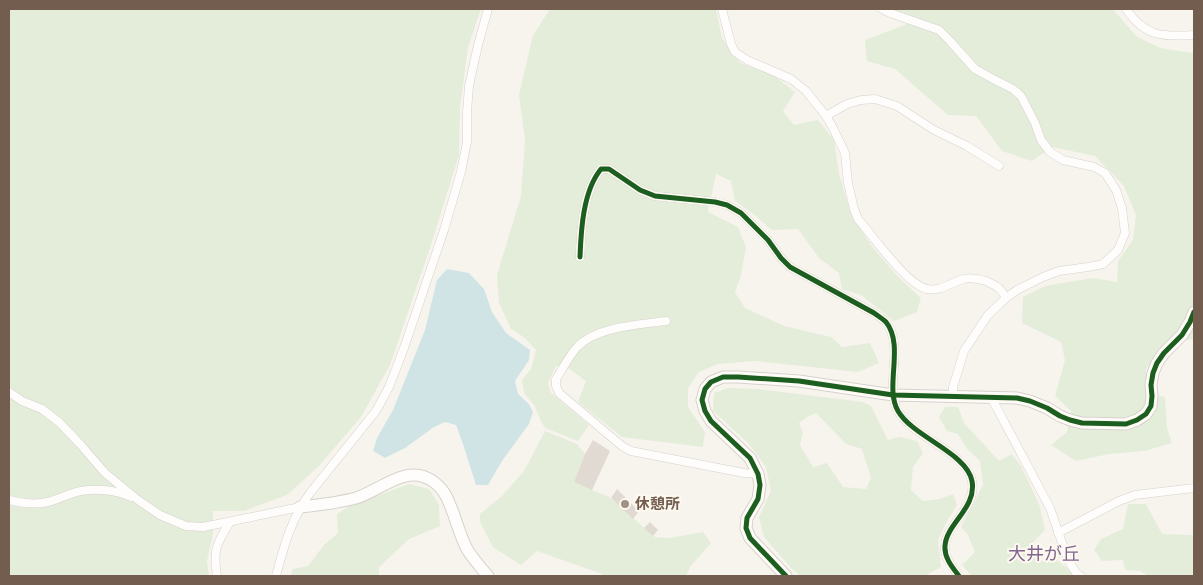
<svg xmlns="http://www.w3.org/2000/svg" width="1203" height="585" font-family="'Alegreya Sans','Noto Sans JP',sans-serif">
  <rect width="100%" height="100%" fill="#f7f4ee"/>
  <g fill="#e4edda" fill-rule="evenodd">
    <polygon points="9,9 481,9 468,47 460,107 459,155 430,248 390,365 361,417 319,466 287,495 244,511 213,511 213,534 207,561 209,576 9,576"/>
    <polygon points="550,9 716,9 722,38 740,63 773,75 795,92 783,111 794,125 818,120 834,140 839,174 851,214 871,245 898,277 921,298 917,312 894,321 861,295 842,289 839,273 819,258 798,229 772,230 753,214 735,201 731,181 716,174 708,212 738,227 746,247 741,275 735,292 745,308 784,326 831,337 842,347 870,343 879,363 858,372 756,361 718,364 699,372 688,388 688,407 705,432 703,447 622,437 578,402 586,381 565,366 556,366 548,383 551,393 589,425 578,441 545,428 541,421 534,405 524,393 522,380 531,369 536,350 525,338 511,329 499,303 497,275 521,196 525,140 519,95 533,35"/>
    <polygon points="890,9 1113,9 1136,36 1160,48 1193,53 1194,56 1194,339 1165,344 1146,369 1146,394 1165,397 1167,428 1172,443 1144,451 1109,454 1076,461 1051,445 1067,432 1071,411 1055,396 1065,360 1061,342 1022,323 1023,297 1045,286 1093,278 1117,282 1118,261 1133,240 1136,215 1124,186 1095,156 1052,147 1032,161 1002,151 976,116 948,115 895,69 867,61 865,40 918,20"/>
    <path d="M728 388 758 389 863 402 871 406 888 440 899 437 917 441 923 453 913 467 911 490 923 501 939 499 953 494 957 505 945 525 938 540 941 567 924 576H801L792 569 764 537 759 517 771 491 766 467 748 443 713 411 714 393ZM816 413 846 444 862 449 871 478 866 489 843 487 827 463 813 467 800 445 803 433 799 423 809 416Z"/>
    <polygon points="945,407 958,407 964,423 999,461 1012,454 1021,466 1039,504 1045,530 1030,545 1042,561 1053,557 1077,576 972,576 962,565 975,552 968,535 961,527 983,485 980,461 967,449 958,434 947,431 939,417"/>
    <polygon points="545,431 577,444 585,454 574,482 609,497 655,537 670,538 703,532 711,543 690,567 686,576 604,576 602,574 537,551 521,565 493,547 480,522 480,514 502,496 524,471"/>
    <polygon points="409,484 429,489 439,505 440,526 409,539 379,567 379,576 291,576 292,569 308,566 324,545 338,533 337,514 350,506"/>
    <polygon points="1128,504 1146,504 1162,534 1194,535 1194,576 1149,576 1140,571 1125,570 1123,560 1102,561 1094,550 1101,539 1123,529"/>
  </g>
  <polygon fill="#d0e4e6" points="447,269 469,273 484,289 492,312 506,333 530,350 529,360 515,381 518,394 529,404 533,412 529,424 502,461 488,485 476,485 463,444 456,425 445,422 434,427 405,448 385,458 373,451 377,438 393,410 425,330 437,280"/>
  <g fill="#e0dad3">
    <polygon points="593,440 610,451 592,490 574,482 585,454"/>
    <polygon points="617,489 639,511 633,519 611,498"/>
    <polygon points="650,522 658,530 653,536 644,528"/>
  </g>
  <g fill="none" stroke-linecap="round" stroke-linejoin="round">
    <defs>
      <g id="street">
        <path d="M722 9 731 44 735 52 747 60 791 79 806 91 826 116 833 128 845 153 848 183 854 209 858 219C873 236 907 285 927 289 940 292 952 282 964 279 971 277 979 279 986 281 997 286 1000 287 1006 298"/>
        <polyline points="882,9 890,13 939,30 950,41 975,69 995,80 1013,89 1021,96 1035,123 1041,140 1050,152 1063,160 1094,167 1105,173 1116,190 1122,208 1125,233 1118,250 1103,264 1088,267 1059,271 1043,277 1017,290 1006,298 988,315 964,351 953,387 953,396"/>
        <path d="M1126 9C1145 37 1163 37 1194 35"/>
        <polyline points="826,116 847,104 861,100 875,99 897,106 934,130 967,146 999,166"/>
        <path d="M580 257C581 230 583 191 601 169H609L640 190 655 196 715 202 727 205 741 213 768 240 781 258 790 267 874 313C878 316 883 319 886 322 905 346 884 387 898 411 913 437 967 453 972 481 977 508 946 524 945 546 944 558 953 568 959 576"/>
        <path d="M666 321C638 325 599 326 578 346 570 354 562 370 556 379V386L559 393 622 446 631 451 744 473 758 474"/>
        <polyline points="9,392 22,401 42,409 60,423 80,444 105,473 138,500 160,515 186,526 203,527 300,507"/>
        <polyline points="991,397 1050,508 1068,560 1077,574 1081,576"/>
        <path d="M9 500C21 503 35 505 48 502 59 499 70 493 81 491 97 488 116 490 131 497"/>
        <polyline points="1058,533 1119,501 1135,495 1194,488"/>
        <path d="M217 576C213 550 216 544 230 522"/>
        <path d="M276 576C284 546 291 519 310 493L376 411 389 387 404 348 444 230 461 172 467 142V112L469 86 478 45 488 9"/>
      </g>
      <g id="secondary">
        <path d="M300 507C319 505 338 503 356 498 382 490 407 462 434 482 439 486 443 490 446 496 455 513 458 532 467 549 473 559 481 568 488 576"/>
        <polyline points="786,576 750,538 746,528 747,518 758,499 760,485 758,474 750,458 711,421 705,411 702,400 705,389 711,382 723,377 738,377 799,381 893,395 1017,398 1030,401 1047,408 1060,416 1070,420 1082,423 1126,424 1137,420 1146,414 1151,406 1152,396 1151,385 1153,373 1157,363 1164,353 1182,335 1190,322 1194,312"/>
      </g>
    </defs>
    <use href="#street" stroke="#d6d1cc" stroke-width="9"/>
    <use href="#secondary" stroke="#d7d1cb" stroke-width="13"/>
    <use href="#street" stroke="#fefdfc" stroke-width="8"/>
    <use href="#secondary" stroke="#fefdfc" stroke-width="11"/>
    <defs>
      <g id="cycleway">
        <path d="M580 257C581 230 583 191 601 169H609L640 190 655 196 715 202 727 205 741 213 768 240 781 258 790 267 874 313C878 316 883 319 886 322 905 346 884 387 898 411 913 437 967 453 972 481 977 508 946 524 945 546 944 558 953 568 959 576"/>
        <polyline points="786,576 750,538 746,528 747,518 758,499 760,485 758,474 750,458 711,421 705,411 702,400 705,389 711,382 723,377 738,377 799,381 893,395 1017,398 1030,401 1047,408 1060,416 1070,420 1082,423 1126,424 1137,420 1146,414 1151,406 1152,396 1151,385 1153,373 1157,363 1164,353 1182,335 1190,322 1194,312"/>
      </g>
    </defs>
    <use href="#cycleway" stroke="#fdf9f0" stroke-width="8"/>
    <use href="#cycleway" stroke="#1b5e20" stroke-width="5"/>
  </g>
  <circle fill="#a19287" stroke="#fdf9f0" stroke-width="2" cx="625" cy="504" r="5"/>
  <g text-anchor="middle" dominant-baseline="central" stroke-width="4" stroke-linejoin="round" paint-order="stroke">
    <g font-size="15" font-weight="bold" fill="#735d4f" stroke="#fdf9f0" text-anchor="start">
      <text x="635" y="504">休憩所</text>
    </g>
    <g font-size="18" fill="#83678f" stroke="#fdf9f0">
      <text x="1044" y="555">大井が丘</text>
    </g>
  </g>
  <rect width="1203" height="585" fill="none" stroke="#735d4f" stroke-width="20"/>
</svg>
